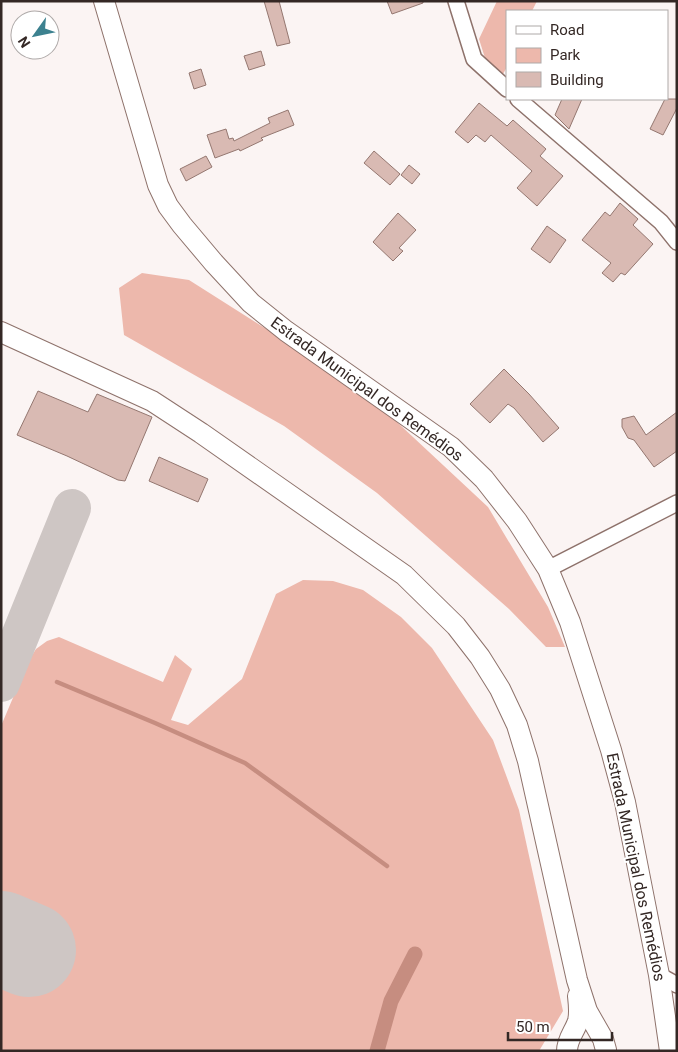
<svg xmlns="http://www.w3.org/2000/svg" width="678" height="1052" font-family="Roboto,sans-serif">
  <rect width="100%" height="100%" fill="#fbf4f3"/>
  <g fill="#edb8ac">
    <polygon points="497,1 537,1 532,11 507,11 507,67 503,74 485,58 479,39"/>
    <polygon points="142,273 189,280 268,330 384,410 488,507 548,607 565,647 546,647 509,609 377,493 284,426 124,335 119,288"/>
    <polygon points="303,580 333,581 363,590 401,617 432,648 493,740 519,810 563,1011 539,1051 1,1051 1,988 10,992 46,912 1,892 1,726 29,660 36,649 47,641 59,637 163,682 175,655 192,669 171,720 188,725 242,679 276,594"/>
  </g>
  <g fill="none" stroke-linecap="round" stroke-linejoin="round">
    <polyline stroke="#c68d80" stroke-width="4.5" points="57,682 155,723 245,763 387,866"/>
    <polyline stroke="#c68d80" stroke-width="15" points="377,1051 391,1001 415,954"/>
    <polyline stroke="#cec6c4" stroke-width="38" points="1,683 72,508"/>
    <polyline stroke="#cec6c4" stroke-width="94" points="1,938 29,950"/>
  </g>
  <g fill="#d9bab3" stroke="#947770">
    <polygon points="264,1 279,1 290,43 277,46"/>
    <polygon points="387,1 423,1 423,3 392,14"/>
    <polygon points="261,51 265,65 249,70 244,56"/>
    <polygon points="201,69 206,85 194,89 189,73"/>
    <polygon points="562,99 582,99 569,129 555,115"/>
    <polygon points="665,99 677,99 677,108 663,135 650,129"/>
    <polygon points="479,103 507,126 513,120 546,149 540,156 563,176 537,206 517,188 532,171 491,135 485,142 476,135 468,143 455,132"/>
    <polygon points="288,110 294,125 261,138 263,140 240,151 239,149 215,158 207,135 226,129 229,139 233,138 234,141 270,123 268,118"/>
    <polygon points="374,151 400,174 390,185 364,163"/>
    <polygon points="206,156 212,167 186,181 180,169"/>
    <polygon points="409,165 420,174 412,184 401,175"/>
    <polygon points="620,203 638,219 633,225 653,244 625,275 621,273 613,282 602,273 611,263 582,240 605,212 610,216"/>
    <polygon points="398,213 416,230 399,248 403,251 393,261 373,242"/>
    <polygon points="547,226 566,240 550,263 531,249"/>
    <polygon points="504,369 529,394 559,428 543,442 514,408 508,404 490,423 470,404"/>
    <polygon points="38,391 88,412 97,394 152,417 125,481 118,480 67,456 17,435"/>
    <polygon points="677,412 677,451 654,467 634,440 628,438 622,427 622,419 634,416 646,435"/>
    <polygon points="159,457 208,479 198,502 149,481"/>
  </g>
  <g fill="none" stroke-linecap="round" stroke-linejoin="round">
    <defs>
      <g id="street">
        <polyline points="456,1 474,59 507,89"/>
        <polyline points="518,99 661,222 677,242"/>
        <polyline points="548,569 677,503"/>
        <polyline points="659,975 677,985"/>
      </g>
      <g id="secondary">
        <polyline points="104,1 158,185 168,206 182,225 214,263 251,303 286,331 451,447 484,479 517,521 548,569 570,622 611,750 625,802 659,975 670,1051"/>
        <polyline points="1,332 152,401 201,433 404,575 456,626 480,657 500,689 517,725 528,761 577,980 587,1011 603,1039 606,1050"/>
        <path d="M567 1051C567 1039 575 1031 578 1021 580 1013 579 1005 578 996"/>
      </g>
    </defs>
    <use href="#street" stroke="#8e726b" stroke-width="18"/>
    <use href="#secondary" stroke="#8e726b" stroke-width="22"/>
    <use href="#street" stroke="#fff" stroke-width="15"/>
    <use href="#secondary" stroke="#fff" stroke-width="20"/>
  </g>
  <g text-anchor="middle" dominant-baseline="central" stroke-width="4" stroke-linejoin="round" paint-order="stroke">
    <g font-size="16" fill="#342825" stroke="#fff">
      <text transform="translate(367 389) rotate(36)">Estrada Municipal dos Remédios</text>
      <text transform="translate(636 867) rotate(78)">Estrada Municipal dos Remédios</text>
    </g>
  </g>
  <rect width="678" height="1052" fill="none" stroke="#342825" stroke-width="5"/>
  <rect x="506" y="10" width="162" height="90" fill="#ffffff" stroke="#aea9a8"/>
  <rect x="516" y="26" width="25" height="8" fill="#ffffff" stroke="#aea9a8"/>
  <text x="550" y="35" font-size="15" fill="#342825">Road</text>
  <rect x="516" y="48" width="25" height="15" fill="#edb8ac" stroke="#aea9a8"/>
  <text x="550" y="60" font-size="15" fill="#342825">Park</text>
  <rect x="516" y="72" width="25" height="15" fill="#d9bab3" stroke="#aea9a8"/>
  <text x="550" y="85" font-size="15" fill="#342825">Building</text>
  <g transform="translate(35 35) rotate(237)"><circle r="24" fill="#ffffff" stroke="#aea9a8"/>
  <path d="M0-4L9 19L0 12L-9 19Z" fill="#3c818f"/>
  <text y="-8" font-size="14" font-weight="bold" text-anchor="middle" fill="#342825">N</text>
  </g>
  <path d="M508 1032v8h104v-8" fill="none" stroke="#342825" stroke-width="2.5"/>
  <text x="516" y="1032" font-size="15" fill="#342825" stroke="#ffffff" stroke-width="4" paint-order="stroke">50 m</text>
</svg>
